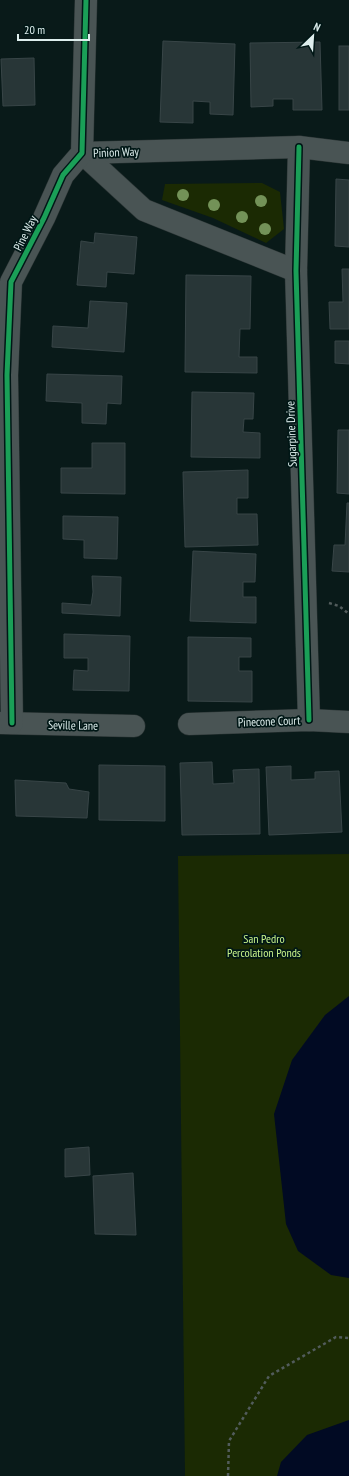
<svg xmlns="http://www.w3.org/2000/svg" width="349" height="1476" font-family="'PT Sans Narrow',sans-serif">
  <rect width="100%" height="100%" fill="#091a19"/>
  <g fill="#1b2a03">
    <polygon points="262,183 280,192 284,229 266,243 213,218 162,200 165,184"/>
    <polygon points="349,854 349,1476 185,1476 178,856"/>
  </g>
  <g fill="#010a23">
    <polygon points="349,996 349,1278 331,1275 298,1251 286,1224 274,1114 292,1060 325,1015"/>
    <polygon points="349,1420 349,1476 277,1476 281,1462 307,1435"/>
  </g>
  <g fill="#283637" stroke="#384547">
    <polygon points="163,41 235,44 233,115 210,114 210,102 193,101 193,123 160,122"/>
    <polygon points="320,42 322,110 293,110 293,99 273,99 273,106 251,107 250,43"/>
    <rect x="339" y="46" width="10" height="64"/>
    <polygon points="34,58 35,105 3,106 1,59"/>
    <polygon points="336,179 349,180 349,247 335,246"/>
    <polygon points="95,233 137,237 134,274 107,272 106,287 77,285 81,241 94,243"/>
    <polygon points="342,269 349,269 349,329 330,329 329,302 343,302"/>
    <polygon points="186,275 251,276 250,329 240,329 239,357 257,357 257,373 185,372"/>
    <polygon points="90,301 127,303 124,352 52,347 53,326 88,328"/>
    <polygon points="335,341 349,341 349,364 335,363"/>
    <polygon points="47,374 122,376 121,404 107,403 106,424 82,423 82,403 46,401"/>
    <polygon points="192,392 254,393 253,419 244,419 243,432 260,433 260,458 191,457"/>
    <polygon points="338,430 349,430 349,494 337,493"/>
    <polygon points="92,443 125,443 125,494 61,493 61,468 92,468"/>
    <polygon points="248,470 248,498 237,498 237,514 257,514 258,545 185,547 183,472"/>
    <polygon points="347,503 349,503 349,572 332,571 334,545 345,545"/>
    <polygon points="63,516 118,517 117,559 84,558 84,540 63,539"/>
    <polygon points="193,551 256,554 255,582 243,582 243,597 256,597 256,623 190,621"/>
    <polygon points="92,576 121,577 120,616 62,613 62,603 91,605 93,592"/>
    <polygon points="64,634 130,636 129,691 73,690 74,670 88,671 88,658 64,658"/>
    <polygon points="188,637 251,638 251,657 239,657 239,671 252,671 252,702 188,701"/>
    <polygon points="212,762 213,784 234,783 233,770 259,769 260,834 182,835 180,763"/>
    <polygon points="99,765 165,766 165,821 99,820"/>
    <polygon points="291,766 291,780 315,779 315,772 339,771 342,832 269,835 266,767"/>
    <polygon points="15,780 66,783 69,789 89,792 87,818 16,816"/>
    <polygon points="89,1147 90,1175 65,1177 65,1149"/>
    <polygon points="133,1173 136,1235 95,1234 93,1176"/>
  </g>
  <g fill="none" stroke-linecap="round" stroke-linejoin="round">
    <defs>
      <g id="street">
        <polyline points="299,147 296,271 309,720"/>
        <polyline points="82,153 299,147 349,153"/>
        <polyline points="82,153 144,210 296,271"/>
        <polyline points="0,723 134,726"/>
        <polyline points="12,723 7,375 11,282 44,218 63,175 82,153 86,0"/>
        <polyline points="189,724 309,720 349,722"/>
      </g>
    </defs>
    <use href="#street" stroke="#293333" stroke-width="23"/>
    <g stroke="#525c5c" stroke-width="2.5" stroke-dasharray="3 3" stroke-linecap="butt">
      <polyline points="329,603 339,606 349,614"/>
      <polyline points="228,1476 229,1441 269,1376 336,1337 349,1338"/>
    </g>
    <use href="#street" stroke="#495454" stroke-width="22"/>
    <defs>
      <g id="cycleway">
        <polyline points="299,147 296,271 309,720"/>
        <polyline points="12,723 7,375 11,282 44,218 63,175 82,153 86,0"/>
      </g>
    </defs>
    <use href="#cycleway" stroke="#001716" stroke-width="8"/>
    <use href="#cycleway" stroke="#1a9f57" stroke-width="5"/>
  </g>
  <g fill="#739258">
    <circle cx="183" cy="195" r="6"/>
    <circle cx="261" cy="201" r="6"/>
    <circle cx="214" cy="205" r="6"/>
    <circle cx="242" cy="217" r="6"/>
    <circle cx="265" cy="229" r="6"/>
  </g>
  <g text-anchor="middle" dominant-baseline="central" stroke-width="3.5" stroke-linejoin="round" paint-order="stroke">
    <g font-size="12" fill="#deeeed" stroke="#001716">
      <text transform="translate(116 152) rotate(-2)">Pinion Way</text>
      <text transform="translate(25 233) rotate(-63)">Pine Way</text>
      <text transform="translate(291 434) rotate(-92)">Sugarpine Drive</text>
      <text transform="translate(269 721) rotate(-2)">Pinecone Court</text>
      <text transform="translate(73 725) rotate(1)">Seville Lane</text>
    </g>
    <g font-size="12" fill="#c9f48b" stroke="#001716">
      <text x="264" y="938">San Pedro<tspan x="264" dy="14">Percolation Ponds</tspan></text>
    </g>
  </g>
  <g transform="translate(313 36) rotate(25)" stroke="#001716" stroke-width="3" paint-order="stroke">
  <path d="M0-3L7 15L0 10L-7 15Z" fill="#deeeed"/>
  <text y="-6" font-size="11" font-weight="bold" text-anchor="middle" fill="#deeeed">N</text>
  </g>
  <path d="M18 34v6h71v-6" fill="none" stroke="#deeeed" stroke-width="2"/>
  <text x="24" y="34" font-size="12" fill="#deeeed" stroke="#001716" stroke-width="3" paint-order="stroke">20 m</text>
</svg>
